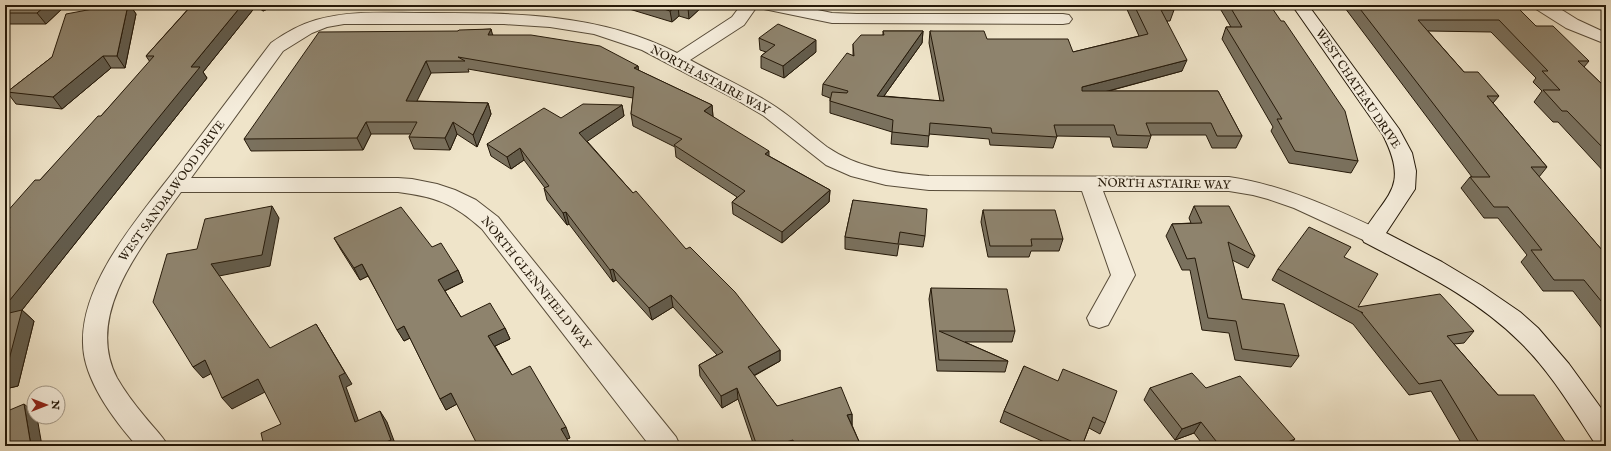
<svg xmlns="http://www.w3.org/2000/svg" width="1611" height="451" font-family="'IM FELL English',serif">
  <rect width="100%" height="100%" fill="#efe4c9"/>
  <filter id="stains"><feTurbulence type="fractalNoise" baseFrequency=".005" numOctaves="4"/><feColorMatrix values="0 0 0 0 .2 0 0 0 0 .09 0 0 0 0 .02 0 0 0 .5 -.17"/></filter>
  <radialGradient id="worn" r=".72"><stop offset=".6" stop-color="#630" stop-opacity="0"/><stop offset="1" stop-color="#630" stop-opacity=".3"/></radialGradient>
  <g fill="none" stroke-linecap="round" stroke-linejoin="round">
    <defs>
      <g id="street">
        <path d="M741 5H758L744 25 690 60C719 76 749 89 776 107 794 119 810 134 827 147 858 168 893 173 929 176L1229 177C1283 185 1331 207 1380 230L1383 236 1380 242 1372 244 1294 208 1268 199 1253 195 1229 191H1103L1135 275 1108 325 1099 328 1090 325 1087 318 1111 275 1082 191 929 190 886 185 851 176 826 165 764 116 735 99 642 50 594 34 550 27 504 24H344L327 27 312 33 283 51 191 178H398L412 179 437 184 455 190 476 200 498 217 676 437 680 446H650L482 229C453 203 436 197 398 192H181C145 242 83 313 117 378 125 392 135 405 145 417 153 427 162 435 168 446H137C114 420 83 379 83 343 81 279 145 210 181 162 211 122 241 83 271 43 285 33 299 25 316 20 350 10 387 13 422 13 510 13 597 12 677 53L732 17Z"/>
        <polygon points="762,5 794,5 832,13 857,14 1063,14 1069,15 1072,19 1069,23 1063,24 832,23 764,9"/>
        <polygon points="1534,5 1554,5 1578,20 1606,33 1606,44 1566,28 1536,9"/>
      </g>
      <path id="secondary" d="M1292 5H1308L1399 129 1412 153 1416 171 1415 189 1386 233 1442 262 1482 286 1520 312 1538 328 1569 364 1606 415V446L1596 445C1573 410 1551 372 1520 342 1476 298 1419 271 1364 242L1361 236C1386 193 1410 189 1383 135Z"/>
    </defs>
    <use href="#street" stroke="#584c39" stroke-width="2"/>
    <use href="#secondary" stroke="#251909" stroke-width="2"/>
    <use href="#street" fill="#f5eddc" fill-rule="evenodd"/>
    <use href="#secondary" fill="#f5eddc" fill-rule="evenodd"/>
  </g>
  <g fill="#7a715e" stroke="#251909">
    <polygon points="5,5 66,5 46,24 5,24"/>
    <polygon points="114,5 130,5 136,14 125,68 111,68 62,109 16,104 7,92 52,57"/>
    <polygon points="185,5 276,5 263,11 256,6 203,72 207,78 22,310 34,321 18,386 5,389 5,214 40,180 101,116 150,62 146,56 189,8"/>
    <polygon points="616,5 704,5 689,19 679,16 672,22"/>
    <polygon points="1125,5 1171,5 1174,10 1170,21 1167,21 1182,71 1109,91 1218,91 1242,136 1236,148 1212,148 1206,135 1151,135 1151,136 1147,148 1113,147 1110,137 1057,136 1053,148 990,145 989,139 929,134 928,147 891,144 892,132 830,113 830,98 822,95 823,84 853,56 853,44 883,35 883,31 923,31 922,43 884,96 940,101 929,43 930,31 1073,52 1139,36"/>
    <polygon points="1218,5 1270,5 1358,161 1351,173 1289,163 1271,131 1273,127 1222,39 1226,27 1231,27"/>
    <polygon points="1346,5 1515,5 1536,26 1589,61 1584,67 1606,88 1606,174 1558,122 1553,122 1534,102 1542,91 1533,82 1536,78 1491,32 1428,31 1464,72 1499,96 1493,103 1547,167 1539,177 1602,250 1606,250 1606,334 1573,291 1543,291 1521,262 1527,255 1498,218 1484,218 1461,188 1470,177 1472,177 1345,8"/>
    <polygon points="491,29 492,35 638,66 638,70 712,105 713,117 769,156 830,190 829,202 782,243 733,214 732,202 737,197 676,157 675,147 633,126 631,114 633,98 468,69 469,72 431,73 416,101 488,103 491,114 477,147 457,134 450,150 414,149 409,137 411,134 371,134 363,150 251,151 244,139 458,31"/>
    <polygon points="759,38 816,52 784,78 761,68 761,56 766,52 760,50"/>
    <polygon points="622,105 624,116 587,141 633,193 780,350 780,361 754,376 777,406 852,414 852,425 861,446 754,446 738,399 722,408 700,376 699,365 717,355 673,307 652,320 616,280 613,282 569,224 567,225 547,200 544,188 545,188 524,160 511,169 491,156 487,144"/>
    <polygon points="853,200 925,236 923,247 899,244 897,256 845,249 845,237"/>
    <polygon points="1194,206 1255,256 1248,268 1232,260 1242,299 1299,356 1291,367 1235,360 1229,333 1202,330 1190,270 1182,270 1166,236 1172,224 1191,223 1189,218"/>
    <polygon points="983,210 1063,239 1059,251 1031,251 1029,257 988,257 981,222"/>
    <polygon points="334,238 432,247 458,270 463,282 445,291 461,317 505,328 510,339 495,346 512,375 570,438 457,404 446,410 410,338 404,341 368,276 360,280 341,250"/>
    <polygon points="1344,257 1358,307 1474,331 1464,343 1454,344 1498,395 1566,443 1563,446 1463,446 1431,391 1409,395 1353,324 1272,280 1278,269"/>
    <polygon points="931,288 1015,331 1012,342 965,342 1008,361 1005,372 937,371 929,299"/>
    <polygon points="1606,340 1606,347 1603,343"/>
    <polygon points="1024,366 1105,423 1100,434 1089,428 1082,446 1053,446 1000,422 1004,411"/>
    <polygon points="1150,388 1206,388 1289,446 1204,446 1194,433 1175,440 1144,400"/>
  </g>
  <g fill="#635c4c" stroke="#251909">
    <polygon points="46,5 66,5 46,24 37,13"/>
    <polygon points="128,5 130,5 136,14 125,68 117,56"/>
    <polygon points="242,5 256,5 256,6 203,72 207,78 22,310 34,321 18,386 5,389 5,306 191,67"/>
    <polygon points="260,5 276,5 263,11"/>
    <polygon points="678,5 679,16 672,22 670,11"/>
    <polygon points="691,5 704,5 689,19 688,8"/>
    <polygon points="491,29 494,40 488,35"/>
    <polygon points="923,31 922,43 876,107 877,96"/>
    <polygon points="816,40 816,52 784,78 783,66"/>
    <polygon points="103,56 111,68 62,109 53,97"/>
    <polygon points="1187,60 1182,71 1078,99 1082,87"/>
    <polygon points="426,61 431,73 411,113 406,101"/>
    <polygon points="638,66 640,78 634,68"/>
    <polygon points="488,103 491,114 477,147 473,135"/>
    <polygon points="622,105 624,116 582,145 579,133"/>
    <polygon points="712,105 713,117 704,111"/>
    <polygon points="366,122 371,134 363,150 357,138"/>
    <polygon points="453,122 457,134 450,150 445,138"/>
    <polygon points="520,148 524,160 511,169 507,157"/>
    <polygon points="769,151 769,163 765,154"/>
    <polygon points="830,190 829,202 782,243 782,232"/>
    <polygon points="272,206 279,218 270,266 219,276 211,264"/>
    <polygon points="566,212 569,224 567,225 563,213"/>
    <polygon points="362,264 368,276 360,280 354,268"/>
    <polygon points="613,269 616,280 613,282 610,270"/>
    <polygon points="458,270 463,282 444,291 438,280"/>
    <polygon points="671,295 673,307 652,320 649,308"/>
    <polygon points="316,324 352,384 346,387 363,433 355,422"/>
    <polygon points="404,326 410,338 404,341 397,330"/>
    <polygon points="505,328 510,339 493,347 488,336"/>
    <polygon points="780,350 780,361 749,378 748,367"/>
    <polygon points="205,360 214,372 203,378 193,367"/>
    <polygon points="258,379 267,391 232,409 222,398"/>
    <polygon points="737,388 738,399 722,408 721,396"/>
    <polygon points="451,393 457,404 446,410 440,399"/>
    <polygon points="24,404 34,412 34,417 37,417 42,446 31,446"/>
    <polygon points="380,411 387,422 396,446 387,446 386,442"/>
    <polygon points="852,414 852,425 847,415"/>
    <polygon points="1201,422 1194,433 1175,440 1182,429"/>
    <polygon points="566,427 570,438 565,440 561,429"/>
    <polygon points="1295,439 1289,446 1278,446"/>
    <polygon points="793,440 793,446 772,446"/>
  </g>
  <g fill="#8e836d" stroke="#251909">
    <polygon points="5,5 46,5 37,13 5,13"/>
    <polygon points="114,5 128,5 117,56 103,56 53,97 7,92 52,57 66,14"/>
    <polygon points="192,5 242,5 191,67 200,67 5,306 5,233 10,227 5,227 5,214 35,180 40,180 98,116 101,116 154,56 146,56"/>
    <polygon points="651,5 678,5 670,11"/>
    <polygon points="679,5 691,5 688,8"/>
    <polygon points="1134,5 1171,5 1174,10 1161,10 1187,60 1082,87 1082,91 1218,91 1242,136 1217,136 1211,123 1146,123 1151,136 1117,135 1114,125 1054,125 1057,137 992,133 991,128 930,123 929,136 892,132 893,120 830,101 832,92 847,93 848,91 823,84 847,53 854,56 853,44 861,35 884,35 883,31 923,31 877,96 944,101 930,31 984,31 987,39 1068,39 1073,52 1148,34"/>
    <polygon points="1229,5 1270,5 1281,21 1284,21 1345,111 1358,161 1295,151 1277,119 1282,119 1226,27 1242,27"/>
    <polygon points="1357,5 1515,5 1536,26 1553,26 1589,61 1578,61 1606,88 1606,92 1601,92 1606,97 1606,151 1567,111 1562,111 1543,90 1560,90 1542,71 1548,71 1499,20 1418,20 1464,72 1478,72 1499,96 1487,96 1547,167 1531,167 1602,250 1606,250 1606,307 1584,280 1554,280 1531,250 1542,250 1508,207 1494,207 1470,177 1490,177"/>
    <polygon points="778,24 816,40 783,66 761,56 775,45 759,38"/>
    <polygon points="491,29 488,35 531,35 600,46 638,66 634,68 712,105 704,111 769,151 765,154 830,190 782,232 732,202 745,191 674,145 682,139 631,114 634,87 458,57 465,61 426,61 406,101 488,103 473,135 453,122 445,138 409,137 417,122 366,122 357,138 244,139 319,32 458,31 459,30"/>
    <polygon points="583,104 622,105 579,133 633,193 636,191 686,249 690,247 735,292 780,350 748,367 777,406 841,387 852,414 847,415 861,446 795,446 793,440 772,446 757,446 737,388 721,396 699,365 723,352 671,295 649,308 613,269 610,270 566,212 563,213 544,188 549,186 520,148 507,157 487,144 544,108 561,118"/>
    <polygon points="853,200 927,209 925,236 900,232 898,244 845,237"/>
    <polygon points="272,206 262,255 211,264 270,348 316,324 345,373 339,376 355,422 380,411 391,440 386,442 387,446 264,446 261,433 281,424 258,379 222,398 205,360 193,367 153,302 167,254 197,249 205,219"/>
    <polygon points="1194,206 1229,206 1255,256 1228,242 1242,299 1284,304 1299,356 1242,349 1236,321 1208,318 1195,258 1187,259 1172,224 1202,223"/>
    <polygon points="401,207 432,247 441,243 458,270 438,280 461,317 490,303 505,328 488,336 512,375 530,366 566,427 561,429 571,446 478,446 451,393 440,399 404,326 397,330 362,264 354,268 334,238"/>
    <polygon points="983,210 1055,210 1063,239 1031,239 1032,246 990,246"/>
    <polygon points="1309,227 1351,247 1344,257 1378,274 1358,307 1440,294 1474,331 1447,336 1498,395 1534,395 1566,443 1536,443 1538,446 1481,446 1441,380 1419,384 1361,312 1363,313 1278,269"/>
    <polygon points="931,288 1007,289 1015,331 939,331 1008,361 939,360"/>
    <polygon points="22,310 5,375 5,314"/>
    <polygon points="1024,366 1058,381 1063,369 1117,391 1105,423 1093,417 1082,446 1004,411"/>
    <polygon points="1192,373 1206,388 1240,376 1295,439 1278,446 1258,446 1256,444 1250,446 1220,446 1201,422 1182,429 1150,388"/>
    <polygon points="24,404 31,446 5,446 5,412"/>
  </g>
  <g text-anchor="middle" dominant-baseline="central" stroke-width="4" stroke-linejoin="round" paint-order="stroke">
    <g font-size="12" fill="#251909" stroke="#f5eddc">
      <text transform="translate(710 80) rotate(28)">NORTH ASTAIRE WAY</text>
      <text transform="translate(1358 89) rotate(56)">WEST CHATEAU DRIVE</text>
      <text transform="translate(1164 184) rotate(1)">NORTH ASTAIRE WAY</text>
      <text transform="translate(172 191) rotate(-54)">WEST SANDALWOOD DRIVE</text>
      <text transform="translate(536 283) rotate(51)">NORTH GLENNFIELD WAY</text>
    </g>
  </g>
  <rect width="1611" height="451" fill="none" stroke="#efe4c9" stroke-width="20"/>
  <rect x="6" y="6" width="1599" height="439" fill="none" stroke="#251909" stroke-width="2"/>
  <rect x="10" y="10" width="1591" height="431" fill="none" stroke="#251909"/>
  <g transform="translate(46 405) rotate(90)"><circle r="19" fill="#f5eddc" stroke="#a29888"/>
  <path d="M0-3L7 15L0 10L-7 15Z" fill="#8f2418"/>
  <text y="-6" font-size="11" font-weight="bold" text-anchor="middle" fill="#251909">N</text>
  </g>
  <rect width="100%" height="100%" filter="url(#stains)"/>
  <rect width="100%" height="100%" fill="url(#worn)"/>
</svg>
